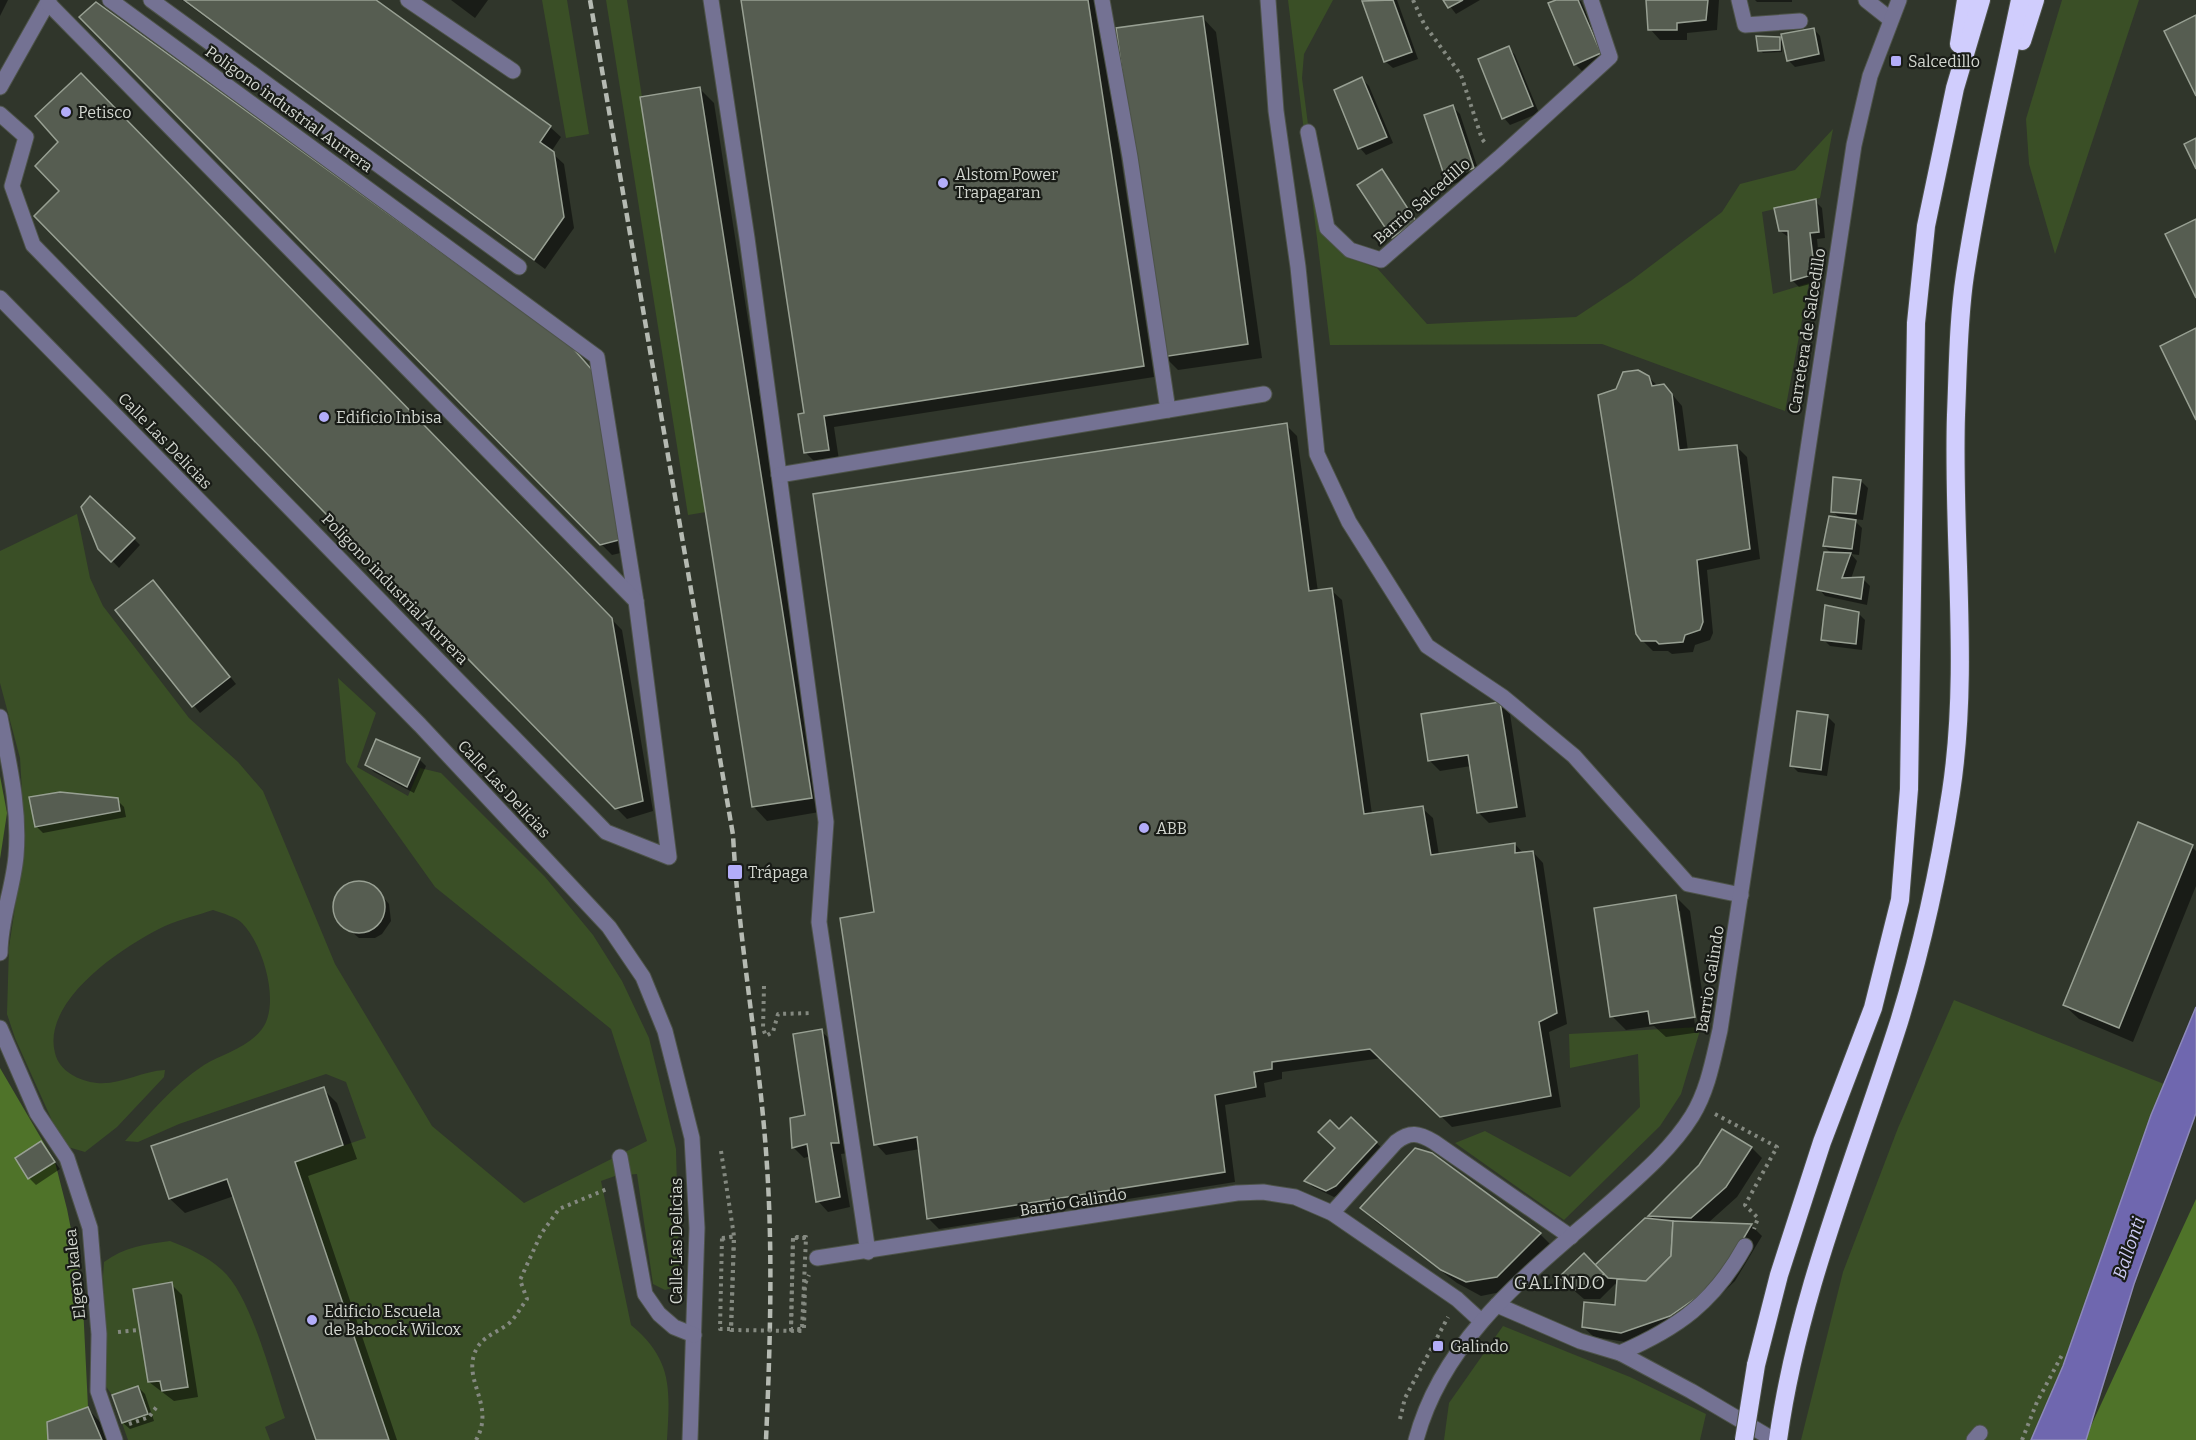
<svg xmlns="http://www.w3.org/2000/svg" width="2196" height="1440" font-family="Bitter,serif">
  <rect width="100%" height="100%" fill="#30362b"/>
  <g fill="#3a4f26">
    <polygon points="542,0 567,0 589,134 566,138"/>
    <polygon points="606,0 627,0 706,512 688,515"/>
    <polygon points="1288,0 1333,0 1304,54 1302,78 1322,233 1346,257 1377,268 1427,324 1576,317 1632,280 1722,212 1740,184 1795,170 1833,129 1820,198 1762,212 1773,294 1809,283 1785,411 1602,344 1330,345"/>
    <polygon points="2062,0 2139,0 2055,254 2029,164 2026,119"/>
    <path d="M77 514 90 578 103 606 189 718 238 762 263 791 335 964 432 1126 524 1203 647 1141 611 1029 435 887 346 762 338 678 376 713 357 767 408 796 420 768 441 773 545 877 593 935 622 981 649 1038 676 1149 679 1270 676 1287 665 1290 653 1284 637 1174 615 1176 601 1181 631 1325C673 1360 670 1389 667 1440H389L295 1162 366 1138 346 1082 326 1074 179 1124 138 1142 125 1141C149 1115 173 1085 204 1065 222 1054 248 1048 262 1029 281 1004 263 944 242 923 236 917 222 913 213 910 198 915 181 919 165 926 125 945 41 1000 55 1053 59 1071 79 1081 97 1083 121 1085 142 1071 165 1070L164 1077 117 1127 85 1152 68 1147 54 1125 15 1038 7 1014 9 947 25 841 20 758 0 683V551Z"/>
    <polygon points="1954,1000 2164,1084 2063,1366 2031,1440 1801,1440 1843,1272 1898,1128"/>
    <polygon points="1701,1027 1681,1094 1660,1126 1564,1220 1455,1143 1485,1131 1570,1177 1640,1107 1638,1054 1570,1068 1569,1034"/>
    <path d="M170 1241C188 1248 207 1256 222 1270 251 1295 272 1380 285 1418L265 1427 270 1440H128L122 1423 148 1414 138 1386 112 1395 105 1385 107 1362 103 1276 104 1262C124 1247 146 1244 170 1241Z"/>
    <polygon points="1503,1326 1630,1377 1706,1414 1700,1440 1444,1440 1449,1403"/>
  </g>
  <g fill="#4f7329">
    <polygon points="0,776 7,813 0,859"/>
    <polygon points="0,1068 55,1162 67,1209 82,1285 88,1407 47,1422 48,1440 0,1440"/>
    <polygon points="2196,1199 2196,1440 2086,1440 2090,1428"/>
  </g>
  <polygon fill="#6f67af" stroke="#8d89b9" stroke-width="1.5" points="2196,1007 2196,1113 2134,1284 2086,1440 2031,1440 2063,1366 2151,1115"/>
  <g fill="#0007" fill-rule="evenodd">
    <polygon points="0,0 8,0 0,16"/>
    <polygon points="182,0 373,0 550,127 561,137 551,152 564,164 574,228 545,269"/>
    <polygon points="451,0 488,0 475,18"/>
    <polygon points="743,0 1097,0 1154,377 834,427 839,460 816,463 806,453 806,415"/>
    <polygon points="1370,0 1397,0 1418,59 1393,68 1386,62 1364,2"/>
    <polygon points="1445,0 1480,0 1456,14"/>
    <polygon points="1560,0 1581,1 1606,60 1582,71 1575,64"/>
    <polygon points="1648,0 1719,0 1717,30 1687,33 1687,40 1660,40 1650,29"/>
    <polygon points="1755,0 1792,0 1792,2 1757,2"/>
    <polygon points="81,17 570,347 629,551 612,555"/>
    <polygon points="1202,17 1216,32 1262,358 1178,370 1164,356"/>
    <polygon points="1814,29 1820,36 1825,61 1795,67 1788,60"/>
    <polygon points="1779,38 1782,41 1782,52 1763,53 1760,50"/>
    <polygon points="1509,48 1515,55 1539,113 1510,125 1504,118"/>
    <polygon points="81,75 622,630 653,811 627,819 36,216 61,191 60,142"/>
    <polygon points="1362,79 1369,86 1393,143 1366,155 1360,148"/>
    <polygon points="700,89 714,103 825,811 767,821 753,806"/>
    <polygon points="1453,107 1460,114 1477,166 1448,175 1448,179 1478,169 1480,175 1453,184 1446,177"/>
    <polygon points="1382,171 1422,229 1399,244 1393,237"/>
    <polygon points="1815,201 1822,208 1825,238 1817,239 1821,281 1799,287 1793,281 1790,238 1780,231"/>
    <polygon points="1648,377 1658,386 1664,385 1682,406 1688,451 1736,446 1747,457 1760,559 1707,570 1713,633 1710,640 1695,645 1693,652 1672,654 1668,651 1653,651 1642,640"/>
    <polygon points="1286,425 1297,436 1318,592 1331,590 1342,600 1372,814 1422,808 1433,818 1439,855 1515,844 1524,854 1533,852 1543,863 1567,1024 1549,1032 1561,1107 1452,1127 1382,1058 1282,1072 1282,1079 1264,1083 1266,1097 1225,1105 1235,1182 939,1229 928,1218 920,1149 886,1155 876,1144 876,914"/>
    <polygon points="1861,481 1868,488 1863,520 1853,519 1862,528 1859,555 1851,554 1857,561 1851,579 1863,579 1870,586 1867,605 1825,596 1819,589 1832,554 1824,546 1841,519 1832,511"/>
    <polygon points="134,539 140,545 119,568 100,548"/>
    <polygon points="160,589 236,684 200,713 117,610"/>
    <polygon points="1859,614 1865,620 1862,650 1830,646 1823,639"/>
    <polygon points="1500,703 1510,714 1526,817 1489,823 1478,812 1471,766 1440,771 1430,761"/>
    <polygon points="1828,717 1835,724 1827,776 1798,772 1791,765"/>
    <polygon points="419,759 426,766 414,793 374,772 367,765"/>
    <polygon points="117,800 124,807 126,817 43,833 36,826"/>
    <polygon points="2192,847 2196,851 2196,886 2133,1042 2079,1019 2064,1005"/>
    <polygon points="361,883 377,890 389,904 391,921 382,934 375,938 359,938 347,928 340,921 335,906 341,892 346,887"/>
    <path d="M1676 897 1690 911 1708 1031 1666 1037 1654 1026 1626 1030 1612 1016ZM1677 911H1680L1698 1024 1695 1025Z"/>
    <polygon points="821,1031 832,1041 848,1153 841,1154 850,1207 828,1212 818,1201 811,1156 804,1158 793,1147 806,1117"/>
    <polygon points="323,1089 337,1103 357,1159 308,1176 397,1440 317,1440 234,1196 185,1213 170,1199 153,1147"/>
    <polygon points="1351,1119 1383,1149 1343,1193 1334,1197 1313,1187 1306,1181 1337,1148 1339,1131"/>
    <polygon points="1722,1131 1752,1148 1762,1158 1737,1197 1708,1223 1752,1226 1762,1236 1735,1281 1707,1308 1632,1343 1594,1337 1583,1327 1616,1307 1618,1286 1615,1284 1600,1299 1584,1299 1571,1288 1655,1220 1650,1216 1701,1166"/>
    <polygon points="41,1143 60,1169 36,1185 29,1178"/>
    <polygon points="1432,1155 1540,1234 1554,1248 1511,1290 1481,1296 1457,1283 1376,1222 1362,1208"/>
    <polygon points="171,1284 182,1295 198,1397 174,1401 149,1382"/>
    <polygon points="138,1387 145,1394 154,1421 130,1429 123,1423 114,1396"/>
    <polygon points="87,1408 101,1423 109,1440 50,1440"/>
  </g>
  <g fill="#565d51" stroke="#98a093" stroke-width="1.5">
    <polygon points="184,0 376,0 551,126 540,142 554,152 564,217 534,260"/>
    <polygon points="741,0 1088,0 1144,366 824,416 829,450 804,453 798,414 804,413"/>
    <polygon points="1393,0 1412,52 1384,62 1362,1"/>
    <polygon points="1443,0 1463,0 1448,8"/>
    <polygon points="1556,0 1578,0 1601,53 1574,65 1548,3"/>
    <polygon points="1646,0 1708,0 1706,20 1677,23 1677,30 1648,30"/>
    <polygon points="96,2 571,346 593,371 619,540 600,545 79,17"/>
    <polygon points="2196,15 2196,96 2164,31"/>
    <polygon points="1203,16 1248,344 1162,357 1116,28"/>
    <polygon points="1814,28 1819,54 1787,61 1781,34"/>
    <polygon points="1756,36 1780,37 1780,50 1758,51"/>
    <polygon points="1509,46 1533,106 1502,119 1478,59"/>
    <polygon points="81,73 612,618 643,801 615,809 34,216 59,191 35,166 58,142 35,116"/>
    <polygon points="1362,77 1387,137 1358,149 1334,90"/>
    <polygon points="700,87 812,798 752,807 640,97"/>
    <polygon points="1453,105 1474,168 1445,178 1424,115"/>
    <polygon points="2196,138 2196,169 2184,144"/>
    <polygon points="1382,169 1416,221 1392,238 1357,185"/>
    <polygon points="1816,199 1819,232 1810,233 1815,274 1791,281 1788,231 1779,231 1774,208"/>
    <polygon points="2196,219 2196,298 2165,234"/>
    <polygon points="2196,328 2196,420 2160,346"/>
    <polygon points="1638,370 1649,376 1652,386 1664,384 1672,394 1679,450 1737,445 1750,549 1697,560 1703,622 1700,630 1685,635 1683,642 1659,644 1656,641 1641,641 1636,634 1598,395 1616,389 1623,372"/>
    <polygon points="1287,423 1309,591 1332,588 1364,814 1423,806 1431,855 1515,843 1515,853 1533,851 1557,1013 1539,1022 1551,1096 1440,1117 1370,1049 1272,1062 1272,1069 1254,1072 1256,1087 1215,1095 1225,1172 927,1219 917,1137 874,1145 840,918 874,912 813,494"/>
    <polygon points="1833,477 1861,480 1856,514 1831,512"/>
    <polygon points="90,496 135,538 111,562 98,549 81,507"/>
    <polygon points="1829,516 1856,520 1852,549 1823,546"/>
    <polygon points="1824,552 1851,553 1842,578 1864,577 1861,599 1817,590"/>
    <polygon points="153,580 230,677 192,707 115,610"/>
    <polygon points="1825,605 1859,612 1856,644 1821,640"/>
    <polygon points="1500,702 1517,807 1477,813 1468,755 1428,761 1421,714"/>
    <polygon points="1797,711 1828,715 1821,770 1790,766"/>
    <polygon points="376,739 420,758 407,787 365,765"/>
    <polygon points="60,792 118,798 120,811 35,827 29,797"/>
    <polygon points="2138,822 2193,845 2119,1028 2063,1005"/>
    <circle cx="359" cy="907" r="26"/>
    <polygon points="1676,895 1695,1017 1650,1024 1648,1011 1610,1017 1594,908"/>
    <polygon points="822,1029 839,1143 831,1143 840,1197 816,1202 807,1144 792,1148 790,1118 805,1115 793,1034"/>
    <polygon points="324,1087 343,1145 295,1162 389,1440 316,1440 227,1179 169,1199 151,1146"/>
    <polygon points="1351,1117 1377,1142 1336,1186 1326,1191 1304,1181 1335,1148 1318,1132 1330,1120 1339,1129"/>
    <polygon points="1722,1129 1752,1147 1726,1187 1691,1218 1648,1216 1699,1165"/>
    <polygon points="41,1141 55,1162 28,1179 15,1158"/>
    <polygon points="1415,1148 1432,1153 1541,1233 1497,1277 1466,1282 1441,1270 1360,1208"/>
    <polygon points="1645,1218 1673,1221 1671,1256 1646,1281 1608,1278 1595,1265"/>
    <polygon points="1673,1221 1752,1224 1725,1270 1696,1298 1670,1316 1621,1333 1582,1327 1584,1302 1615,1305 1617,1279 1646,1281 1671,1256"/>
    <polygon points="1584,1253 1604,1274 1589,1288 1572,1290 1559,1277"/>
    <polygon points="172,1282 188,1387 162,1391 160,1381 148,1382 133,1289"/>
    <polygon points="138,1386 148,1414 122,1423 112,1395"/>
    <polygon points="88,1407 102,1440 48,1440 47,1422"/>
  </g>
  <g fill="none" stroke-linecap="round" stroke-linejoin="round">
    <defs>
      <g id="minor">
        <polyline points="110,0 597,357 636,601"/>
        <polyline points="151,0 519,267"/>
        <polyline points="408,0 513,71"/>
        <polyline points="711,0 747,238 826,822 819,922 868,1252"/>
        <polyline points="1102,0 1130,157 1168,410"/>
        <polyline points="1268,0 1276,111 1298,267 1317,454 1349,522 1427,646 1503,697 1574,756 1688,884 1741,895"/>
        <polyline points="1739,0 1745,25 1800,21"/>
        <polyline points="1866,0 1890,19"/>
        <polyline points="0,87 49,0"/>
        <polyline points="0,114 26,137 12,186 33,245 606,832 669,857 636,601 48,3"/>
        <polyline points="1308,132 1327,228 1350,250 1381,260 1499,158 1610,57 1591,0"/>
        <polyline points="0,298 420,725 609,927 643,977 665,1031 692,1138 697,1228 690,1440"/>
        <polyline points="779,475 1264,394"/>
        <path d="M0 717C9 764 20 808 16 856 13 889 0 920 0 953"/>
        <polyline points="0,1028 37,1113 67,1158 90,1228 99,1334 98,1391 115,1440"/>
        <polyline points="620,1157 645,1294 659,1314 674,1327 694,1335"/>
        <path d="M1332 1213 1396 1142C1410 1131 1419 1133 1434 1142L1571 1237"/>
        <polyline points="817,1258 1237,1193 1263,1192 1295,1197 1332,1213 1457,1299 1481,1321"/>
        <path d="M1497 1305 1580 1341 1620 1353C1678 1328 1714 1302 1745 1246"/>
        <polyline points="1620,1353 1691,1391 1774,1440"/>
        <path d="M1416 1440C1444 1334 1536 1268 1614 1199 1642 1174 1672 1148 1692 1116 1708 1090 1713 1060 1720 1030L1854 145 1870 76 1899 0"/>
        <polyline points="1974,1440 1980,1433"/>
      </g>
      <g id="highway">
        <polyline points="2022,41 2035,0"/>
        <polyline points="1959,44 1966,0"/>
        <polyline points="1756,1365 1779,1275 1799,1213 1822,1142 1873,1008 1900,900 1909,789 1916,323 1926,226 1955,88 1981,0"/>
        <path d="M1778 1440C1798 1295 1855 1161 1899 1022 1922 947 1939 870 1951 792 1970 668 1952 540 1956 415 1958 369 1958 321 1965 275 1979 183 2001 91 2020 0"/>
      </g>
    </defs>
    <use href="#minor" stroke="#4d5349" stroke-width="17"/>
    <use href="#highway" stroke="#4d5349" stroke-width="20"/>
    <g stroke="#848980" stroke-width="4" stroke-dasharray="3 4.5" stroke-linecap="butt">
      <polyline points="1413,0 1424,24 1461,75 1482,139 1486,144"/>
      <polyline points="764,986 763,1029 766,1036 773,1032 778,1014 813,1013"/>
      <polyline points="1715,1114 1777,1147 1745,1205 1758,1218 1754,1229"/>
      <polyline points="721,1151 734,1236 731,1329 720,1329 722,1238"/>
      <polyline points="793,1238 791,1329 804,1329 805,1284 809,1275"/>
      <polyline points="722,1239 734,1236"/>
      <polyline points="118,1332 139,1330"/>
      <polyline points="1400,1419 1405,1398 1448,1317"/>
      <polyline points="129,1424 149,1417 158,1405"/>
      <path d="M476 1440C495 1407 465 1383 474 1355 479 1338 494 1334 507 1325 515 1319 521 1307 527 1299L520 1280 541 1234 559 1209 607 1189"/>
      <polyline points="2022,1440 2037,1402 2062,1355"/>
    </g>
    <use href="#minor" stroke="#747293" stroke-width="15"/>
    <use href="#highway" stroke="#d0cdfd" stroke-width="18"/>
    <path stroke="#b5bab2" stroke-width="4.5" stroke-dasharray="9 4.5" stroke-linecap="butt" d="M590 0 733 835C739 946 760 1055 767 1166 773 1257 770 1349 766 1440"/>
    <defs>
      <polyline id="highway-bridge" points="1744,1440 1756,1365"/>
    </defs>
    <use href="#highway-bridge" stroke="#4d5349" stroke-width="20" stroke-linecap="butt"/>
    <polyline stroke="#848980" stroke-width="4" stroke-dasharray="3 4.5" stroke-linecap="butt" points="722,1238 734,1237 731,1330 802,1331 806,1237 793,1237 791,1330 802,1330 806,1238 793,1238"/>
    <use href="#highway-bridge" stroke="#d0cdfd" stroke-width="18"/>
  </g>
  <g fill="#b3adf9" stroke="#191c17" stroke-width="2">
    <rect x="1890" y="55" width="12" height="12" rx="3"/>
    <circle cx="66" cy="112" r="6"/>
    <circle cx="943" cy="183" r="6"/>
    <circle cx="324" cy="417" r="6"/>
    <circle cx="1144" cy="828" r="6"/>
    <rect x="727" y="864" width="16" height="16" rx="3"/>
    <circle cx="312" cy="1320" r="6"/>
    <rect x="1432" y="1340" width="12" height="12" rx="3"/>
  </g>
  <g text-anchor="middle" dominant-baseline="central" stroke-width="4.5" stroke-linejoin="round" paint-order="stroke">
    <g font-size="16" fill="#d3d7d0" stroke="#191c17" text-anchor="start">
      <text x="1908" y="61">Salcedillo</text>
      <text x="78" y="112">Petisco</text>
      <text x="955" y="174">Alstom Power<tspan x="955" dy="18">Trapagaran</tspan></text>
      <text x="336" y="417">Edificio Inbisa</text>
      <text x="1156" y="828">ABB</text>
      <text x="748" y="872">Trápaga</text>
      <text x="324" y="1311">Edificio Escuela<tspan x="324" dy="18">de Babcock Wilcox</tspan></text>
      <text x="1450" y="1346">Galindo</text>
    </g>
    <g font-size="16" fill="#d3d7d0" stroke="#191c17">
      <text transform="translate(289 109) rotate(36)">Poligono industrial Aurrera</text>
      <text transform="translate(1422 201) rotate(-41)">Barrio Salcedillo</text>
      <text transform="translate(1807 331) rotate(-81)">Carretera de Salcedillo</text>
      <text transform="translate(165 441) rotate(46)">Calle Las Delicias</text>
      <text transform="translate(395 589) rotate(46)">Poligono industrial Aurrera</text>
      <text transform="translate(504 789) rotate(47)">Calle Las Delicias</text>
      <text transform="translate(1710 979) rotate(-81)">Barrio Galindo</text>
      <text transform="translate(1073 1202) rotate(-9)">Barrio Galindo</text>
      <text transform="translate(676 1241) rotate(-90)">Calle Las Delicias</text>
      <text transform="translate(75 1274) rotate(-96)">Elgero kalea</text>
    </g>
    <g font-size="18" font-style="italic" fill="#ceccf5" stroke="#191c17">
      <text transform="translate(2129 1248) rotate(-71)">Ballonti</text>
    </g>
    <g font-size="18" letter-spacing="1.5" fill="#d3d7d0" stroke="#191c17">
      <text x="1560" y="1283">GALINDO</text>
    </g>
  </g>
</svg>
